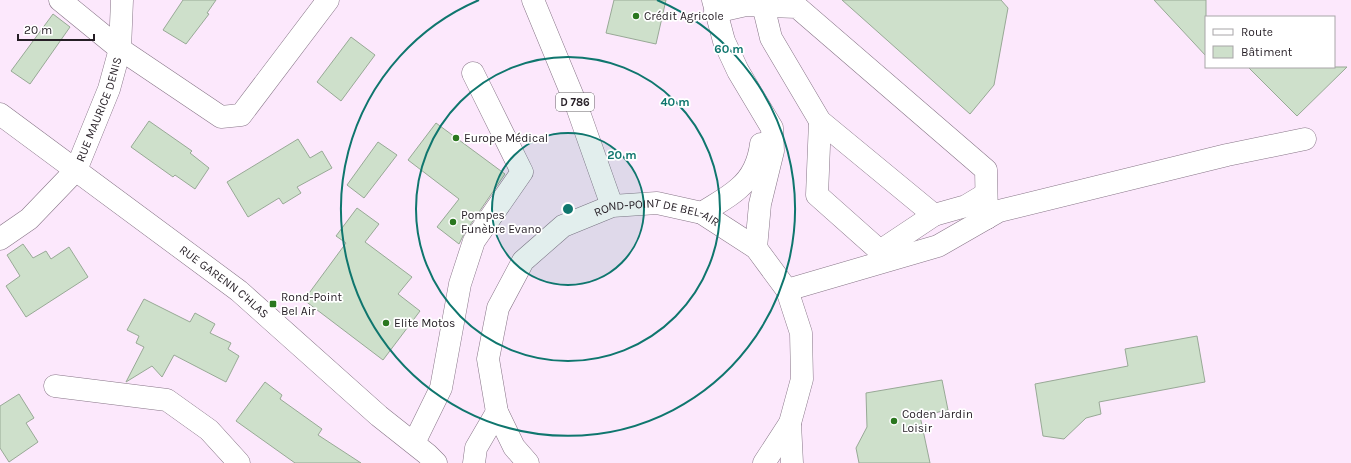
<svg xmlns="http://www.w3.org/2000/svg" width="1351" height="463" font-family="Karla,sans-serif">
  <rect width="100%" height="100%" fill="#fce8fc"/>
  <g fill="#cee0cb" stroke="#98a996">
    <polygon points="183,0 216,0 207,13 209,14 186,44 163,30"/>
    <polygon points="614,0 666,0 656,44 606,33"/>
    <polygon points="842,0 1001,0 1008,8 994,85 970,114"/>
    <polygon points="1154,0 1206,0 1206,56"/>
    <polygon points="53,14 70,27 30,84 11,71"/>
    <polygon points="351,37 375,55 341,101 317,82"/>
    <polygon points="1248,67 1347,67 1297,116"/>
    <polygon points="149,121 192,151 190,153 209,168 195,189 175,175 173,177 131,147"/>
    <polygon points="436,123 505,174 464,234 459,244 437,227 459,199 408,160"/>
    <polygon points="298,139 310,158 322,151 332,168 297,187 301,193 283,204 279,198 248,217 227,182"/>
    <polygon points="378,142 397,155 364,198 347,185"/>
    <polygon points="357,208 379,224 365,242 412,277 398,294 420,311 383,360 304,300 346,243 336,236"/>
    <polygon points="23,244 33,258 46,251 51,259 69,247 88,277 26,317 6,286 20,276 7,255"/>
    <polygon points="144,299 190,322 195,313 215,324 210,333 231,343 228,349 239,356 226,382 174,355 162,377 152,366 126,382 144,347 136,343 139,336 127,330"/>
    <polygon points="1197,336 1205,382 1099,402 1101,414 1086,418 1064,439 1043,436 1035,384 1128,366 1125,349"/>
    <polygon points="942,380 948,410 920,416 930,463 859,463 856,448 867,427 866,393"/>
    <polygon points="265,382 282,395 280,399 322,429 318,435 361,463 295,463 236,421"/>
    <polygon points="19,394 34,418 26,423 38,442 9,462 0,448 0,406"/>
  </g>
  <g fill="none" stroke-linecap="round" stroke-linejoin="round">
    <defs>
      <g id="minor">
        <polyline points="60,0 120,49 221,117 241,115 328,0"/>
        <polyline points="713,0 724,41 738,71 772,128 773,151 760,204 756,248"/>
        <polyline points="763,5 771,38 820,121 934,215 966,206 986,194"/>
        <polyline points="715,12 746,5 797,7 986,170 987,218"/>
        <path id="s1" d="M0 114 239 291 379 416 427 454 436 463"/>
        <polyline points="820,121 817,195 880,251 934,215"/>
        <path d="M702 213C714 205 728 198 739 188 752 177 759 160 761 144"/>
        <path id="s2" d="M0 239 29 219 76 170 109 89 120 49 122 0"/>
        <polyline points="787,290 938,246 999,211 1227,155 1305,139"/>
        <polyline points="55,386 167,400 209,430 239,463"/>
        <polyline points="790,423 792,463"/>
        <polyline points="414,443 441,388 460,284 474,241 522,172 473,73"/>
        <polyline points="474,463 476,448 497,412"/>
      </g>
      <g id="major">
        <polyline points="533,0 576,104 612,206"/>
        <path id="s3" d="M528 463 514 447 497 412 488 359 498 308 523 261 563 226 612 206 657 203 702 213 756 248 787 290 801 333 802 379 790 423 764 463"/>
      </g>
    </defs>
    <use href="#minor" stroke="#877587" stroke-width="23"/>
    <use href="#major" stroke="#877587" stroke-width="23"/>
    <use href="#minor" stroke="#fff" stroke-width="22"/>
    <use href="#major" stroke="#fff" stroke-width="22"/>
  </g>
  <circle cx="568" cy="209" r="76" fill="#0f766e" fill-opacity=".12"/>
  <g fill="none" stroke="#0f766e" stroke-width="2">
    <circle cx="568" cy="209" r="76"/>
    <circle cx="568" cy="209" r="152"/>
    <path d="M657 0A227 227 0 1 1 479 0"/>
  </g>
  <g fill="#2a771f" stroke="#fff" stroke-width="1.5">
    <circle cx="636" cy="16" r="4"/>
    <circle cx="456" cy="138" r="4"/>
    <circle cx="453" cy="222" r="4"/>
    <rect x="269" y="300" width="8" height="8" rx="2"/>
    <circle cx="386" cy="323" r="4"/>
    <circle cx="894" cy="421" r="4"/>
  </g>
  <g text-anchor="middle" dominant-baseline="central" stroke-width="3.5" stroke-linejoin="round" paint-order="stroke">
    <rect fill="#fff" stroke="#666266" stroke-width="1" x="556" y="93" width="38" height="18" rx="3"/>
    <g font-size="11" font-weight="bold" fill="#251e25">
      <text x="575" y="102">D 786</text>
    </g>
    <g font-size="12" fill="#251e25" stroke="#fff" text-anchor="start">
      <text x="644" y="16">Crédit Agricole</text>
      <text x="464" y="138">Europe Médical</text>
      <text x="461" y="215">Pompes<tspan x="461" dy="14">Funèbre Evano</tspan></text>
      <text x="281" y="297">Rond-Point<tspan x="281" dy="14">Bel Air</tspan></text>
      <text x="394" y="323">Elite Motos</text>
      <text x="902" y="414">Coden Jardin<tspan x="902" dy="14">Loisir</tspan></text>
    </g>
    <g font-size="12" fill="#251e25" stroke="#fff">
      <text stroke="none"><textPath href="#s2" startOffset="168">RUE MAURICE DENIS</textPath></text>
      <text stroke="none"><textPath href="#s3" startOffset="371">ROND-POINT DE BEL-AIR</textPath></text>
      <text stroke="none"><textPath href="#s1" startOffset="280">RUE GARENN C'HLAS</textPath></text>
    </g>
  </g>
  <circle cx="568" cy="209" r="6" fill="#0f766e" stroke="#fff" stroke-width="2"/>
  <g font-size="12" text-anchor="middle" font-weight="bold" fill="#0f766e" stroke="#fff" stroke-width="3.5" stroke-linejoin="round" paint-order="stroke">
    <text x="729" y="53">60 m</text>
    <text x="675" y="106">40 m</text>
    <text x="622" y="159">20 m</text>
  </g>
  <rect x="1205" y="16" width="130" height="52" fill="#ffffff" stroke="#a8a5a8"/>
  <rect x="1213" y="29" width="20" height="6" fill="#ffffff" stroke="#a8a5a8"/>
  <text x="1241" y="36" font-size="12" fill="#251e25">Route</text>
  <rect x="1213" y="46" width="20" height="12" fill="#cee0cb" stroke="#a8a5a8"/>
  <text x="1241" y="56" font-size="12" fill="#251e25">Bâtiment</text>
  <path d="M18 34v6h76v-6" fill="none" stroke="#251e25" stroke-width="2"/>
  <text x="24" y="34" font-size="12" fill="#251e25" stroke="#ffffff" stroke-width="3" paint-order="stroke">20 m</text>
</svg>
